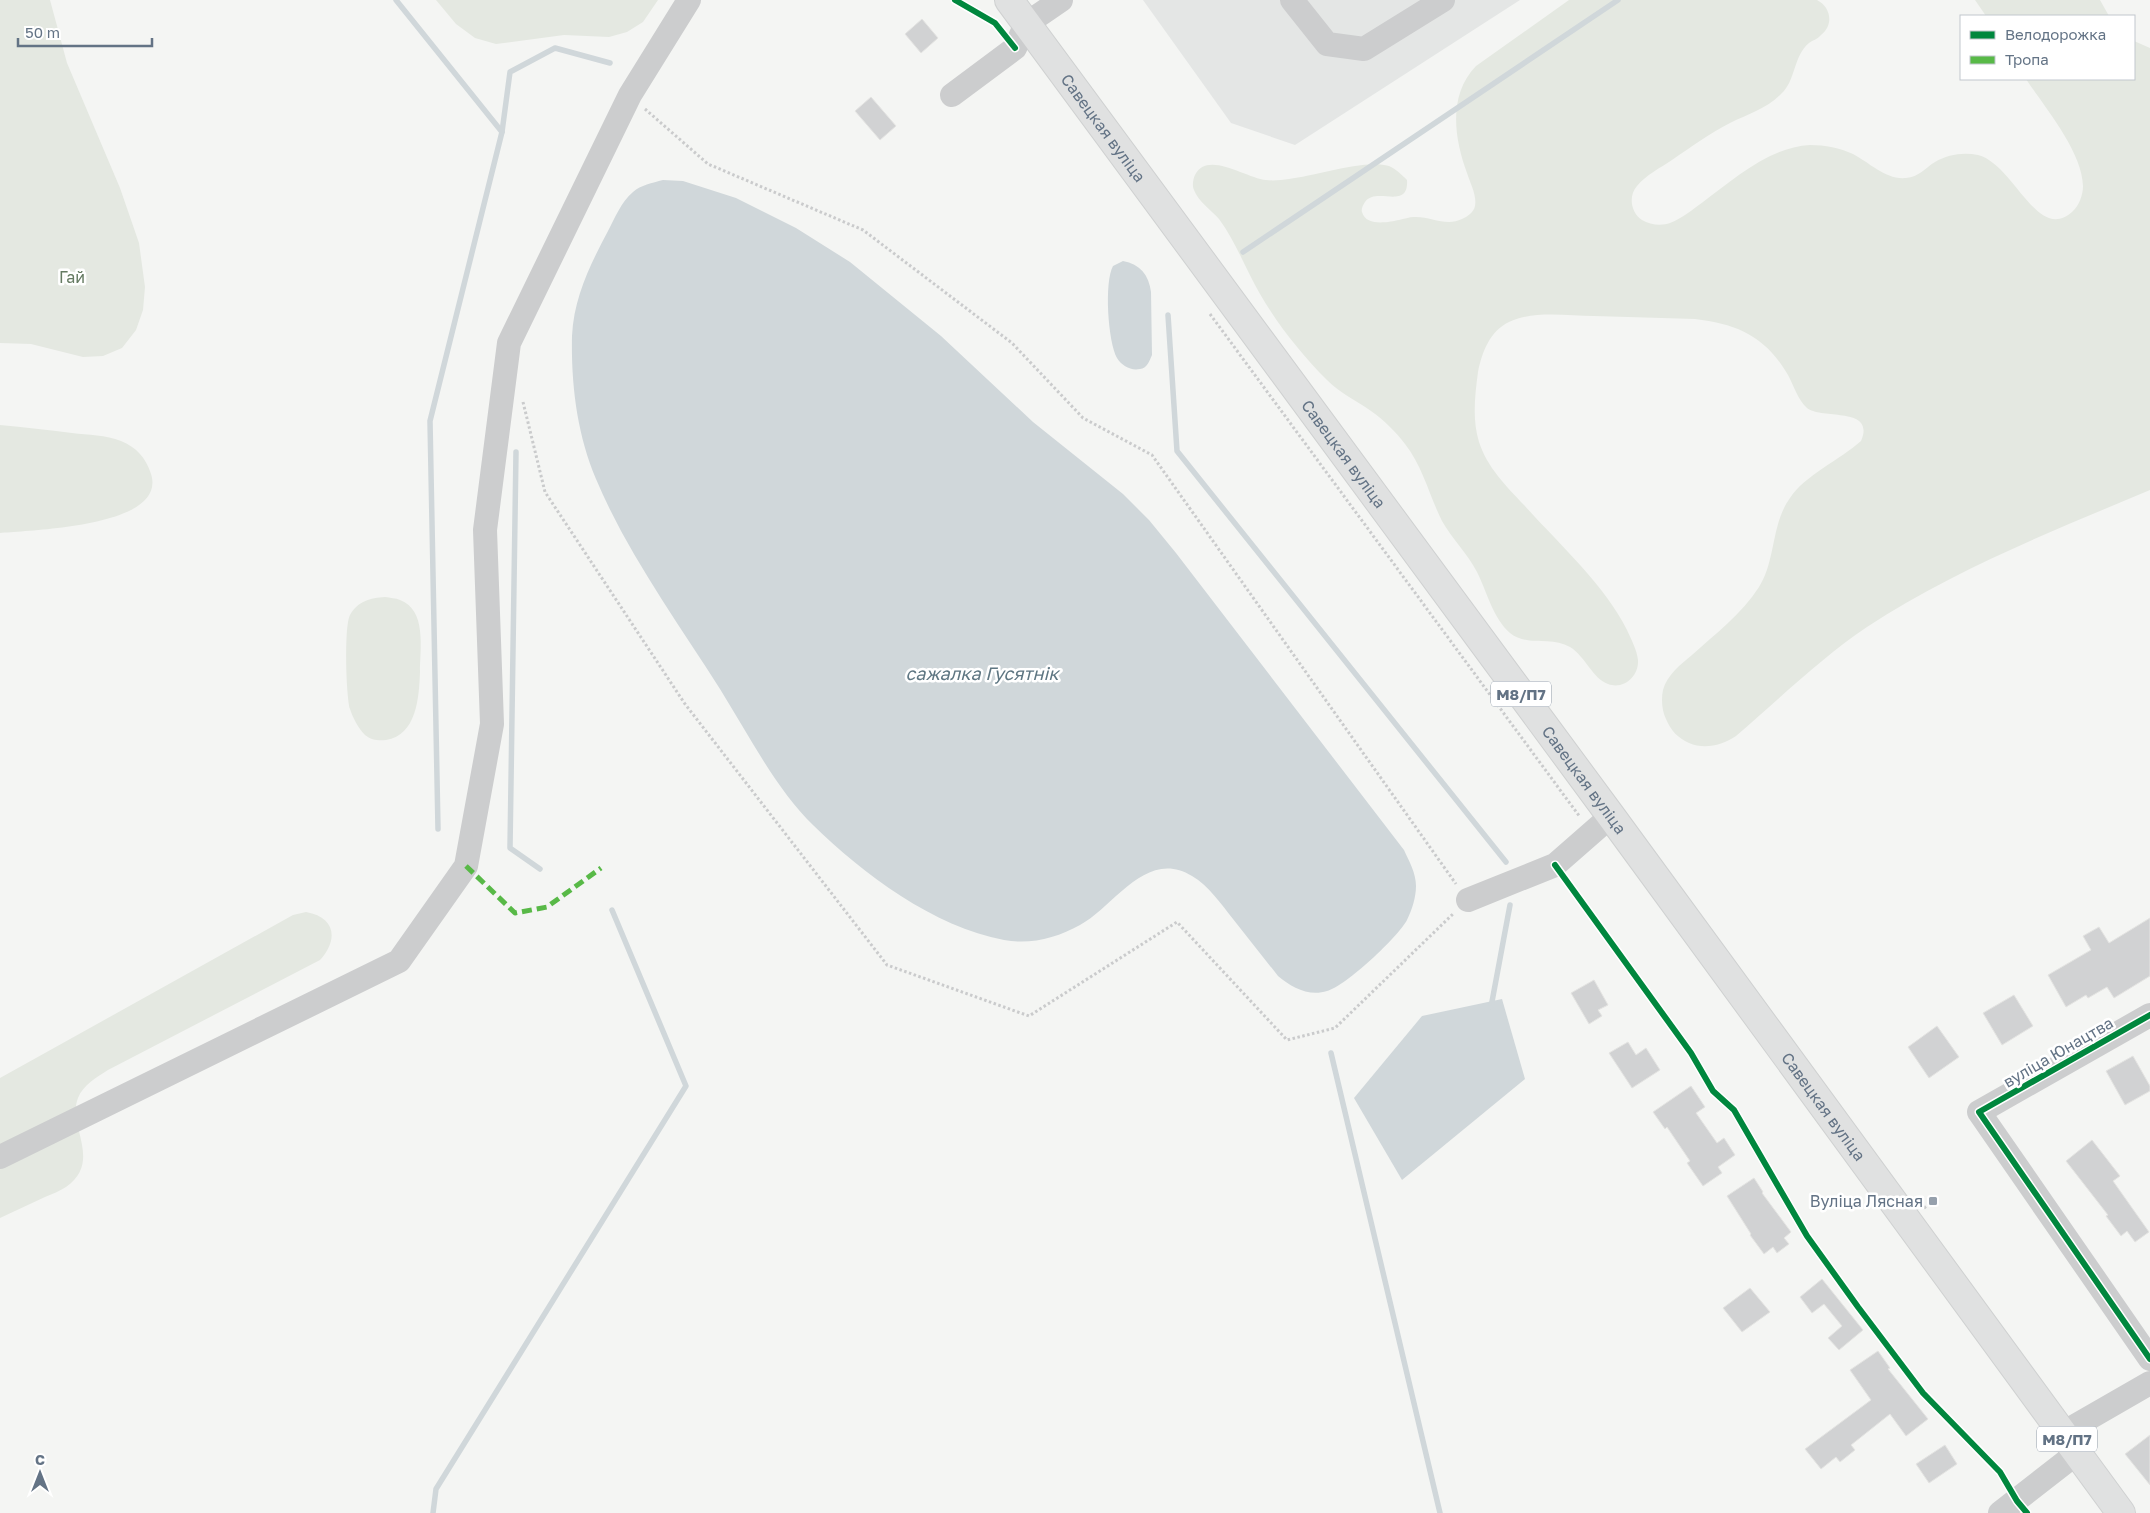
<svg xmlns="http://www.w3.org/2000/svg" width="2150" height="1513" font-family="'Golos Text',sans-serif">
  <rect width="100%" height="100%" fill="#f4f5f3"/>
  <polygon fill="#e4e6e5" points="1143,0 1520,0 1295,145 1231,123"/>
  <g fill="#e4e8e1">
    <polygon points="0,0 50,0 67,63 120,188 139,243 145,287 143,310 136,330 122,348 103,356 83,357 31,344 0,343"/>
    <polygon points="436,0 658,0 643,22 627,32 609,37 564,35 496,44 475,38 456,24"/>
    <path d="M1569 0H1817C1831 7 1834 25 1821 35 1818 39 1813 40 1809 43 1793 56 1796 81 1781 94 1766 109 1748 114 1730 123 1710 133 1691 147 1672 160 1660 168 1646 175 1637 186 1628 196 1631 213 1642 220 1650 225 1662 226 1670 223 1683 218 1693 209 1703 202 1734 179 1770 147 1810 145 1825 145 1840 148 1853 154 1870 163 1886 180 1906 178 1919 177 1925 168 1935 162 1948 154 1964 152 1978 155 2014 164 2037 243 2072 212 2079 206 2083 195 2083 186 2082 151 2045 108 2026 79H2134V41L2150 48V490C2053 531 1955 569 1867 627 1822 657 1777 701 1736 736 1722 745 1705 750 1689 743 1678 738 1671 731 1666 719 1662 711 1661 699 1663 690 1667 675 1681 664 1692 655 1715 634 1742 614 1759 587 1776 560 1771 524 1790 498 1804 476 1841 459 1861 441 1876 406 1822 420 1807 408 1798 400 1794 386 1788 375 1766 337 1738 324 1695 319 1662 318 1628 317 1594 316 1568 316 1534 310 1509 322 1490 331 1482 352 1478 372 1475 395 1472 419 1479 442 1487 467 1506 486 1524 505 1558 543 1605 585 1627 630 1631 639 1637 650 1638 660 1639 676 1624 690 1608 684 1593 679 1585 656 1570 647 1551 636 1527 647 1510 633 1493 618 1487 592 1477 572 1468 554 1452 539 1442 521 1429 495 1423 467 1405 444 1396 432 1384 420 1371 411 1357 401 1340 393 1327 380 1302 355 1278 325 1260 294 1246 270 1236 242 1219 219 1211 210 1198 201 1194 190 1192 186 1193 179 1195 175 1207 150 1246 178 1266 180 1273 181 1282 180 1289 179 1316 176 1364 159 1389 166 1396 169 1402 175 1407 180 1409 211 1376 186 1365 202 1363 205 1361 209 1362 212 1366 227 1389 222 1399 220 1404 219 1409 217 1414 217 1430 216 1446 227 1462 219 1467 217 1474 212 1475 206 1477 195 1470 183 1467 173 1454 138 1448 95 1476 66Z"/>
    <polygon points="1975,0 2100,0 2109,16 1986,16"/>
    <path d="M0 425C24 427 48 430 72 433 88 435 106 435 121 441 136 447 146 458 151 474 168 527 31 530 0 533Z"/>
    <path d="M385 597C390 598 396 598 400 600 427 610 420 649 420 672 419 697 417 735 386 740 379 741 371 740 365 735 358 728 353 718 350 709 346 695 344 626 350 615 358 601 370 598 385 597Z"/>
    <path d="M306 912C335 917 339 939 320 960L108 1070C97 1077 83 1085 78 1098 67 1126 103 1161 66 1187 60 1191 52 1194 45 1197 30 1204 15 1211 0 1218V1078L293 915Z"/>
  </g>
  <g fill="#d0d7da">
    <path d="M663 180 683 181 736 198 796 228 850 262 941 336 1033 422 1123 494 1149 520 1176 553 1404 850C1409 861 1416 873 1416 886 1416 897 1412 910 1407 920 1398 937 1346 986 1327 991 1309 997 1291 987 1278 976 1263 957 1248 938 1233 919 1221 904 1209 886 1192 876 1146 848 1115 906 1080 925 1057 938 1030 945 1004 940 934 927 863 874 813 825 776 789 748 734 720 689 677 621 627 553 596 479 577 434 571 384 572 336 574 297 590 265 608 231 615 218 621 202 633 192 641 185 652 183 663 180Z"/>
    <path d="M1123 261C1140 264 1149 275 1151 292L1152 355C1149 362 1147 368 1140 369 1131 371 1122 366 1117 358 1108 342 1104 282 1113 266Z"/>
    <polygon points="1502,999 1525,1079 1402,1180 1354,1098 1422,1016"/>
  </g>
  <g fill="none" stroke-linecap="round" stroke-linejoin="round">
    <g stroke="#d0d7da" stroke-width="5.5">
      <polyline points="396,0 502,132"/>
      <polyline points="1243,252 1618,0"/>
      <polyline points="1168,315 1177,451 1506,862"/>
      <polyline points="516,452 510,848 540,869"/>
      <polyline points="438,829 430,421 502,132 510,72 555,48 610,63"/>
      <polyline points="1491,1007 1510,905"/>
      <polyline points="1331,1053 1440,1513"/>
      <polyline points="433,1513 436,1489 686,1086 612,910"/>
    </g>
  </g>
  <g fill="#d1d2d3" stroke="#e4e4e2">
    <polygon points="922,19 938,38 921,53 905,34"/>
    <polygon points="871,97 896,126 880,140 855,111"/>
    <polygon points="2150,918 2150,976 2114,998 2107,987 2088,998 2086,995 2066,1007 2048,975 2091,950 2083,936 2099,927 2109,943"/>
    <polygon points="1594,980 1608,1005 1598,1010 1602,1016 1589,1024 1571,993"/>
    <polygon points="2014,995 2033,1026 2002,1045 1983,1013"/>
    <polygon points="1937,1026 1959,1057 1929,1078 1908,1047"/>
    <polygon points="1628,1042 1636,1055 1646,1048 1660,1070 1632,1088 1609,1053"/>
    <polygon points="2133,1056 2150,1086 2150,1091 2125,1105 2106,1071"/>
    <polygon points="1691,1086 1705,1107 1696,1113 1717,1143 1724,1138 1735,1155 1718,1167 1722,1173 1703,1186 1687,1163 1690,1161 1667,1127 1665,1129 1653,1112"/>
    <polygon points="2092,1140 2120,1176 2113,1181 2149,1232 2135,1242 2127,1231 2121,1236 2106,1216 2108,1215 2066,1161"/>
    <polygon points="1754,1178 1763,1192 1762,1193 1791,1232 1784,1238 1789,1244 1777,1253 1773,1247 1764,1254 1750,1235 1751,1234 1727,1196"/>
    <polygon points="1822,1279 1863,1330 1839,1350 1828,1338 1842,1326 1824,1304 1812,1313 1800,1297"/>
    <polygon points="1750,1288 1770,1312 1742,1332 1723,1308"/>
    <polygon points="1878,1351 1890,1368 1888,1369 1928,1419 1906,1436 1890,1414 1851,1445 1855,1450 1840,1462 1836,1457 1821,1469 1805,1449 1871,1400 1850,1370"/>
    <polygon points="2150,1435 2150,1485 2125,1454"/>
    <polygon points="1945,1445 1957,1464 1929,1483 1916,1464"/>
  </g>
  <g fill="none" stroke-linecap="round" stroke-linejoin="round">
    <defs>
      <g id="major">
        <path id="s1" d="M1009 0 1611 816 2121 1513"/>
      </g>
    </defs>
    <use href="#major" stroke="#cfd1d1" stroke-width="30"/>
    <g stroke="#cacbcc" stroke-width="3" stroke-dasharray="2.5 2.5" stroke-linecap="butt">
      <polyline points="955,0 995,23 1002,32"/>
      <polyline points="645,109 708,164 863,230 1012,343 1083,418 1152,455 1456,884"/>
      <polyline points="1210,314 1580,817"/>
      <polyline points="523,402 545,492 685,704 887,965 1029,1016 1177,922 1287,1040 1335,1028 1454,913"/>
      <polyline points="1924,1208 1933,1201"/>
    </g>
    <g stroke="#cccdce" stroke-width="24">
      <polyline points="1292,0 1327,44 1364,49 1443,0"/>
      <polyline points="952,95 1015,48 1026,24 1061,0"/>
      <polyline points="1468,900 1555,865 1611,816"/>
      <polyline points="2150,1015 1979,1112 2150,1359"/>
      <polyline points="0,1157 399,961 466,866 492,724 485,530 509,343 630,95 689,0"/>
      <polyline points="2063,1433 2150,1383"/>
      <polyline points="2000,1513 2077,1453"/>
    </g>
    <use href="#major" stroke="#e0e1e1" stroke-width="28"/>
    <polyline stroke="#58b947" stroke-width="5" stroke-dasharray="10 5" stroke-linecap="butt" points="466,866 515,913 547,907 601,868"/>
    <defs>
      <g id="cycleway">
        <polyline points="955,0 995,23 1015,48"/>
        <polyline points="1555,865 1691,1053 1713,1091 1734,1110 1807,1236 1858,1307 1923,1393 2000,1472 2017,1501 2027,1513"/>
        <polyline points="2150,1015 1979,1112 2150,1359"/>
      </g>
    </defs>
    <use href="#cycleway" stroke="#fff" stroke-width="9"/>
    <use href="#cycleway" stroke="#00873e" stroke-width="6"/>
  </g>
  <rect fill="#96a0ac" stroke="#fff" stroke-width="2" x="1928" y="1196" width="10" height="10" rx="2.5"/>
  <g text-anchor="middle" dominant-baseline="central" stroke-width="5" stroke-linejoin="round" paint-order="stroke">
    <g fill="#fff" stroke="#929daa" stroke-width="1">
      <rect x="1491" y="681.5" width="60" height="25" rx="4"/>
      <rect x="2037" y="1426.5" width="60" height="25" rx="4"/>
    </g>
    <g font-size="15" font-weight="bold" fill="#637385">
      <text x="1521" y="694">М8/П7</text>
      <text x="2067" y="1439">М8/П7</text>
    </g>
    <g font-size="16" fill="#637385" stroke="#fff">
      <text stroke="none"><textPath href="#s1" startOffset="159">Савецкая вуліца</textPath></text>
      <text stroke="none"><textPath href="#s1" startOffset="564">Савецкая вуліца</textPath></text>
      <text stroke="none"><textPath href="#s1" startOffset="969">Савецкая вуліца</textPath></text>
      <text transform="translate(2058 1052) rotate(-30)">вуліца Юнацтва</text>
      <text stroke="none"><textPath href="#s1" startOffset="1374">Савецкая вуліца</textPath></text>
    </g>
    <g font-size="16" fill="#657b62" stroke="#fff">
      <text x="72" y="277">Гай</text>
    </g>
    <g font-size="16" fill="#637385" stroke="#fff" text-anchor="end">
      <text x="1923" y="1201">Вуліца Лясная</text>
    </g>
    <g font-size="18" font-style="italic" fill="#5e7682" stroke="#fff">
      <text x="982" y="673">сажалка Гусятнік</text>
    </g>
  </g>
  <rect x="1960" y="15" width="175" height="65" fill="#ffffff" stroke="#c1c7ce"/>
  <rect x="1970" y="31" width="25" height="8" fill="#00873e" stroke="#c1c7ce"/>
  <text x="2005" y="40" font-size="15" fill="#637385">Велодорожка</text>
  <rect x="1970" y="56" width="25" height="8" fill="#58b947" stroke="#c1c7ce"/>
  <text x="2005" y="65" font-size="15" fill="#637385">Тропа</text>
  <g transform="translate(40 1473)" stroke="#ffffff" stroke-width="4" paint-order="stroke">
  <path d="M0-4L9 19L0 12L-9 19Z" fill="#637385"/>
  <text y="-8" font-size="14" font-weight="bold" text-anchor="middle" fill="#637385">С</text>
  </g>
  <path d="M18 38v8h134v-8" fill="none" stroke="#637385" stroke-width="2.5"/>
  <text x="25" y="38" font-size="15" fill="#637385" stroke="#ffffff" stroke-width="4" paint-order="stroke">50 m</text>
</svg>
